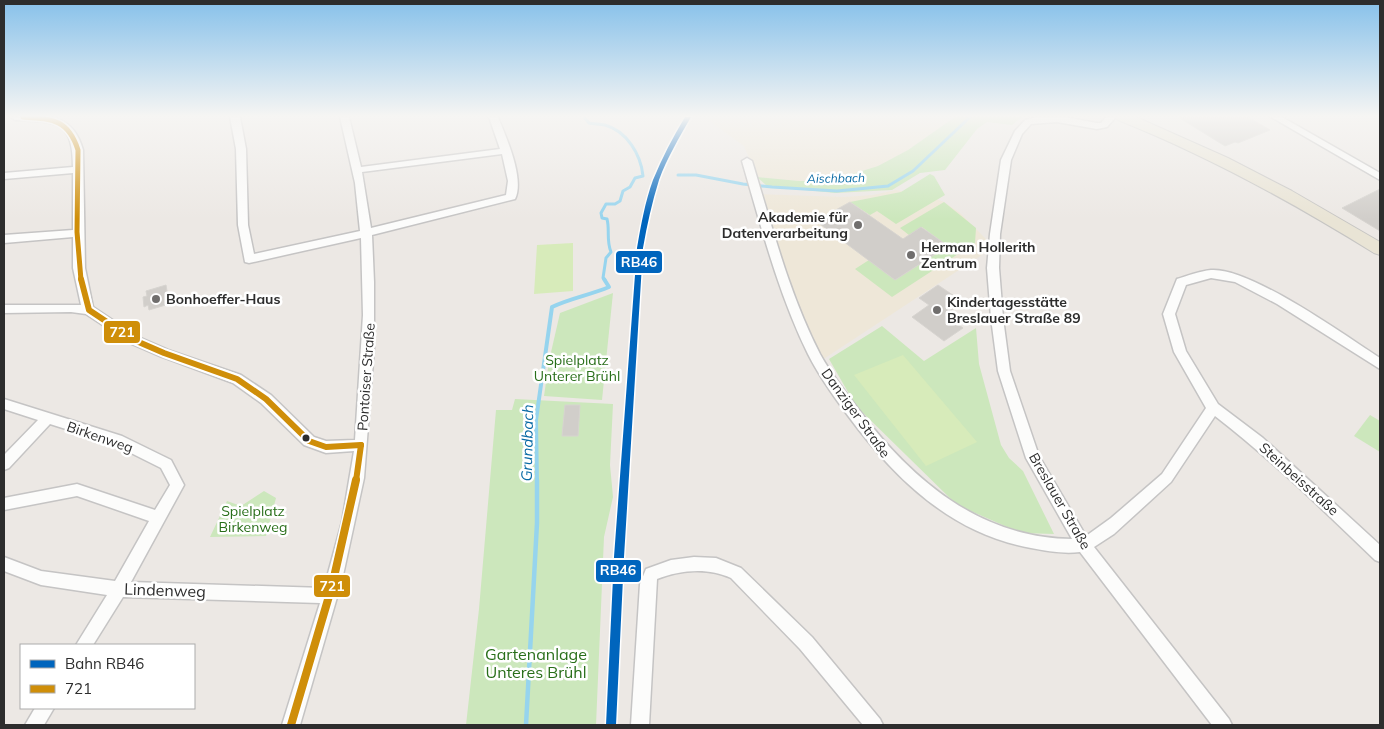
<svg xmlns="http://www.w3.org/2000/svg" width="1384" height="729" font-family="Mulish,sans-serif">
  <rect width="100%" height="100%" fill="#ece8e4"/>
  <g fill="#eee7d8">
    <polygon points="704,117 955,117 908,150 878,166 830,181 799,181 757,177 744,146"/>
    <polygon points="896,190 930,197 944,202 960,213 994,247 819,362 757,194 844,197 873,195"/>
  </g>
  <g fill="#cce7bc">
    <polygon points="955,117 1022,117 1012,125 987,122 977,129 945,170 920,173 892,190 835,193 767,186 757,177 799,181 830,181 878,166 908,150"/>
    <polygon points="930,174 934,176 945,195 896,224 877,211 870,215 850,202 901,192"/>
    <polygon points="944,202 976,228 975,243 892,297 855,269 869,260 895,280 948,246 922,227 909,235 900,228"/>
    <polygon points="613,293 602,400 544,396 549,361 560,313"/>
    <polygon points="882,326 924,361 976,328 979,364 1001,445 1009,458 1023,471 1054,534 1021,533 957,505 856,406 829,359"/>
    <polygon points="515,399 613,404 610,465 613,497 604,537 596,725 466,725 479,609 496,410 512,410"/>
    <polygon points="1370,415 1380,421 1380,452 1354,436"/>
    <polygon points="264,491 276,498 266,536 210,537 227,501 241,506"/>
  </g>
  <g fill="#d7ebba">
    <polygon points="573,243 573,291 534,294 537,245"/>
    <polygon points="903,355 977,442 926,466 854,375"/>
  </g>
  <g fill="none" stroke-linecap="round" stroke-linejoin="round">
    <g stroke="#96d4ee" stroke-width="3">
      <path d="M584 117 589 123C594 124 600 124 605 125 627 131 641 155 643 176L635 178 630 187 623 191 620 201 615 204H606L601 213 602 218 607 219C610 230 606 240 611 252L606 258 603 278 605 280"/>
      <polyline points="678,175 696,175 743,184 772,187 837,191 888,186 913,171 970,117"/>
    </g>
    <path stroke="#96d4ee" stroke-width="4" d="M537 481 536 420 552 307C571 298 590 295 609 287L604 279"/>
    <polyline stroke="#96d4ee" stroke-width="4.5" points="526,725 537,523 537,480"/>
  </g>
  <g fill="#d1ceca" stroke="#d7d4d0">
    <polygon points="1178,117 1248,117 1270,130 1238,143 1235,142 1225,146"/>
    <polygon points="1380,189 1380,231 1342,208"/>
    <polygon points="850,202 903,239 921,227 948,246 895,280 816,221"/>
    <polygon points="166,285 169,304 149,310 148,305 144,307 143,297 147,296 146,291"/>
    <polygon points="938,285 963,302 945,315 963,328 944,341 912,317 929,305 919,298"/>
    <polygon points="565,405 580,405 578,436 562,436"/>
  </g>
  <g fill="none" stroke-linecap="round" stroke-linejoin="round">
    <defs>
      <g id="street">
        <path d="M11 117C44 117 72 110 83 150L85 268 93 307 138 337 168 350 241 375 271 395 314 437 326 441 355 440 363 315 361 238 249 263 245 262 238 225 236 149 230 117H240L246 149 248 225 254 254 360 231 355 183 340 117H349L361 167 500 149 489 117H498C506 137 525 179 515 199L372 235 374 282V349L364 478 342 580 300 725H282L320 603 123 597 93 645H76L107 595 41 585 4 571V557L41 571 115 581 149 521 77 496 4 510V498L77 484 155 510 170 485 161 468 113 444 50 424 9 468 4 470V455L38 420 4 409V399L122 436 171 460 184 485 131 582 324 588 342 522 354 451 326 453 304 445 261 403 233 383 160 356 130 343 86 314 71 312 4 313V305H81L73 268V237L4 243V235L73 230V173L4 179V173L73 167C73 120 56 122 15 120ZM502 154 508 181 506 195 371 228 362 172Z"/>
        <path d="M1036 117H1064L1097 123H1101L1106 117H1116L1107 127 1097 129 1057 122 1031 124 1022 134 1011 160 1000 234 999 268 1003 318 1010 371 1039 456 1086 536 1111 518 1162 474 1206 408 1174 352 1163 314 1177 279C1187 276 1200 271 1211 270 1250 267 1344 335 1380 358V369L1277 304 1235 282 1211 278 1186 285 1175 314 1186 351 1218 404 1263 438 1380 545V562L1375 560C1323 510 1272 460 1215 416L1171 482 1114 534 1094 547 1229 719 1232 725H1212L1080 552C1063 554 1047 551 1031 548 952 534 895 479 849 417 834 397 819 376 808 354 778 293 761 226 742 161L747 158 752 161C772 226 789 294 820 354 831 374 846 393 859 410 912 480 980 538 1072 539L1026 458 998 371 991 318 987 268 990 234 1001 160 1015 131 1025 120Z"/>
        <polygon points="1271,117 1282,117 1380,173 1380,180"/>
        <path d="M694 557 716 558 741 568 812 637 880 719 883 725H863L800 649 731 578C708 567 680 570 657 579L649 725H631L640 584 646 569 671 560Z"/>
        <polygon points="35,708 54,708 44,725 25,725"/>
      </g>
      <path id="primary" d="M1116 117H1136L1228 158 1292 191 1380 242V255L1374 253C1292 202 1208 156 1118 120Z"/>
    </defs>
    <use href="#street" stroke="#c5c4c4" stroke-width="3"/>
    <use href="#primary" stroke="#c6c5c3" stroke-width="2"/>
    <use href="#street" fill="#fcfcfb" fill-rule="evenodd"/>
    <use href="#primary" fill="#e9e4d5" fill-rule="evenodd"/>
    <defs>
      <path id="bus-1-far2" d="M23 117C52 119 68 119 78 150L77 232 81 280"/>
      <g id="bus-1-far1">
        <polyline points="81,279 89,310 134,340 164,353 237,379 266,399 309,441 326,447 361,445"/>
        <polyline points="356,481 361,445"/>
      </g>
      <polyline id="bus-1" points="291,725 332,586 356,480"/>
    </defs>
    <use href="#bus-1-far2" stroke="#fff" stroke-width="8"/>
    <use href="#bus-1-far1" stroke="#fff" stroke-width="10"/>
    <use href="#bus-1" stroke="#fff" stroke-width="11"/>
    <use href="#bus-1-far2" stroke="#cf8e09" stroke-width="5"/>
    <use href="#bus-1-far1" stroke="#cf8e09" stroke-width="6"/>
    <use href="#bus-1" stroke="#cf8e09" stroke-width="8"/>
    <defs>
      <path id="rail-1" d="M685 117H691C679 138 667 158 659 180 652 202 647 225 643 248L624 557 616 725H606L614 557 637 248C641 225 645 202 653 180 662 158 673 137 685 117Z"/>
    </defs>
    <use href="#rail-1" stroke="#fff" stroke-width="3"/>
    <use href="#rail-1" fill="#0065bd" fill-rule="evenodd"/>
  </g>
  <linearGradient id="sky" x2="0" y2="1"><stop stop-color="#87c1ea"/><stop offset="0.53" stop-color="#f6f5f3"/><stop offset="1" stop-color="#f6f5f3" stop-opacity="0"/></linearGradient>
  <rect width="1384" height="219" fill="url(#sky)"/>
  <g fill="#706e6d" stroke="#fff" stroke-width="2">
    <circle cx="858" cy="225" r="5"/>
    <circle cx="911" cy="255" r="5"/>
    <circle cx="156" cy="299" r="5"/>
    <circle cx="937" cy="310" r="5"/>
  </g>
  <circle fill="#2d2d2d" stroke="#fff" stroke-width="2" cx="306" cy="438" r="4.5"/>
  <g text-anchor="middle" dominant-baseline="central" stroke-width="5" stroke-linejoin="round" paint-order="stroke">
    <g font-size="12" font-style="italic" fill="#0a6ba5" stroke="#fff">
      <text transform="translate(836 178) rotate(-1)">Aischbach</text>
    </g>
    <g font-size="14" font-weight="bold" fill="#2d2d2d" stroke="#fff" text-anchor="start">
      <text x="848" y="217" text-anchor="end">Akademie für<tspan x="848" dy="16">Datenverarbeitung</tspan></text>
      <text x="921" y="247">Herman Hollerith<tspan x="921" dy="16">Zentrum</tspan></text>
      <text x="166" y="299">Bonhoeffer-Haus</text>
      <text x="947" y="302">Kindertagesstätte<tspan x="947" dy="16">Breslauer Straße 89</tspan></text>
    </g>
    <g font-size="14" fill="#286e19" stroke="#fff">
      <text x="577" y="360">Spielplatz<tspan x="577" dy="16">Unterer Brühl</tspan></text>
      <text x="253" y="511">Spielplatz<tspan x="253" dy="16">Birkenweg</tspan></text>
    </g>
    <g font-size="14" fill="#2d2d2d" stroke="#fff">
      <text transform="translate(366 377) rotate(-86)">Pontoiser Straße</text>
      <text transform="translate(856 413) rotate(54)">Danziger Straße</text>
      <text transform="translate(100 437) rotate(19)">Birkenweg</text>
      <text transform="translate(1299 479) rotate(42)">Steinbeisstraße</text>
      <text transform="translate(1060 501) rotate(60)">Breslauer Straße</text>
    </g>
    <g font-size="15" font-style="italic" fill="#0a6ba5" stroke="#fff">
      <text transform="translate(527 443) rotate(-89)">Grundbach</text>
    </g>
    <g font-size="16" fill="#2d2d2d" stroke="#fff">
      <text transform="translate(165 590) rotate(2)">Lindenweg</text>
    </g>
    <g font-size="16" fill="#286e19" stroke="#fff">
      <text x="536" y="654">Gartenanlage<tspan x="536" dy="18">Unteres Brühl</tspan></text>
    </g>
  </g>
  <g stroke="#fff" stroke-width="2">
    <rect x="615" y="250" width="48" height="24" rx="5" fill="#0065bd"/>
    <rect x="103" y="320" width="38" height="24" rx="5" fill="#cf8e09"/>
    <rect x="595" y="559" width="47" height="24" rx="5" fill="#0065bd"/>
    <rect x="313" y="574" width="38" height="24" rx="5" fill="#cf8e09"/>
  </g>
  <g font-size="14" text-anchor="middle" font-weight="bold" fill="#fff">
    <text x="639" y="267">RB46</text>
    <text x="122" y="337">721</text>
    <text x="618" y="575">RB46</text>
    <text x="332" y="591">721</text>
  </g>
  <rect width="1384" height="729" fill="none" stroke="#2d2d2d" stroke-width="10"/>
  <rect x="20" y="644" width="175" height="65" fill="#ffffff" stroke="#ababab"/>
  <rect x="30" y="660" width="25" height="8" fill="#0065bd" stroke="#ababab"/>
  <text x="65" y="669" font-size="15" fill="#2d2d2d">Bahn RB46</text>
  <rect x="30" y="685" width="25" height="8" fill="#cf8e09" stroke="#ababab"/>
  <text x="65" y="694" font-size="15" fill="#2d2d2d">721</text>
</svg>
